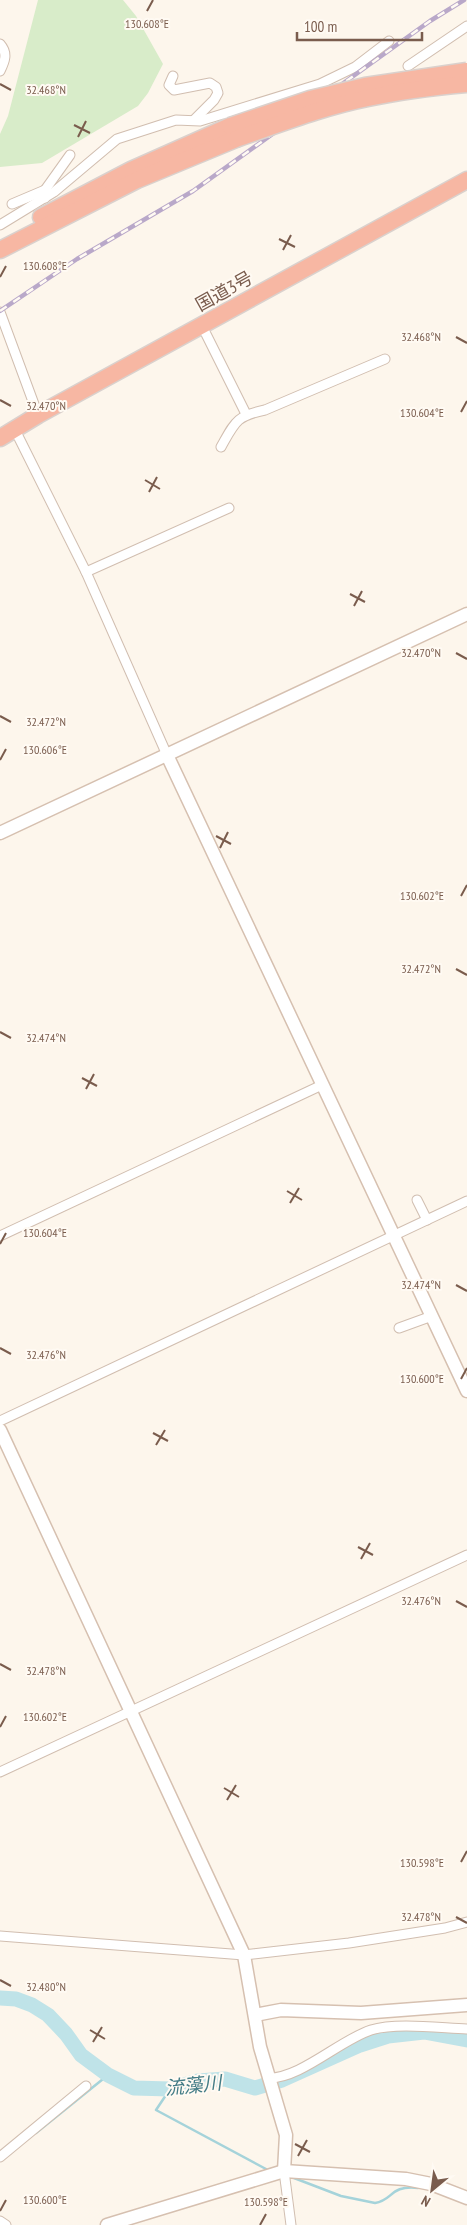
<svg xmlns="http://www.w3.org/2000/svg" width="467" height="2225" font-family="'PT Sans Narrow','Noto Sans JP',sans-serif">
  <rect width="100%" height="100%" fill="#fdf6ec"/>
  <polygon fill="#d8ecc9" points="38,0 123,0 136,16 163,64 148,93 138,106 42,163 0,167 0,134 8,116"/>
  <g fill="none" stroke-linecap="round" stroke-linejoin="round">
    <g stroke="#a5d3da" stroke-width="2.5">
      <polyline points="170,2089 156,2110 266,2169"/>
      <polyline points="36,2133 108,2075"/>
      <path d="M294 2178 341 2196 375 2203C394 2200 389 2185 418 2188"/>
    </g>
    <polyline stroke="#bfe3e8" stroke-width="15" points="0,1998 16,1999 32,2005 48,2015 66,2034 81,2055 108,2075 134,2088 170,2089 198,2081 225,2079 255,2088 282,2080 360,2045 388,2036 424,2032 467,2040"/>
    <defs>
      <g id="street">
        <path d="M0 44C8 53 5 61 0 71"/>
        <polyline points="408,66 467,26"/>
        <polyline points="173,76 169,85 174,90 210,83 216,87 218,93 214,100 194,120"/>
        <polyline points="45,190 70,155"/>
        <polyline points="12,204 45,190 45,198"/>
        <polyline points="0,225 54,192 117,139 176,120 200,121 320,84 355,67 389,41"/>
        <polyline points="0,312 38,415"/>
        <polyline points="202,326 246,414"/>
        <polyline points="15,430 86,572 167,755"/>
        <path d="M221 447C235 422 236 416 265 410L385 359"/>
        <polyline points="86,572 229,508"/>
        <polyline points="417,1200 427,1220"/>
        <polyline points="0,1236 322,1085"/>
        <polyline points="399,1328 432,1316"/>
        <polyline points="0,1421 467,1201"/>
        <polyline points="0,1772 467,1555"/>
        <polyline points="0,1936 244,1955 349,1943 445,1928 467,1922"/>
        <path d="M268 2078C300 2079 340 2040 371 2030 396 2022 440 2028 467 2029"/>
        <polyline points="0,2157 86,2086"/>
        <polyline points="284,2171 291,2225"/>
        <polyline points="0,2221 6,2225"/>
      </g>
      <g id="secondary">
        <polyline points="167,755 467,1391"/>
        <polyline points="0,833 467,614"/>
        <polyline points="0,1430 244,1955 260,2047 286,2135 284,2171"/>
        <polyline points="255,2015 281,2010 361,2013 467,2005"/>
        <polyline points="107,2225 284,2171 406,2179 431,2184 467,2198"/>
      </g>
      <g id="highway">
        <polyline points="41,217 131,170 230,126"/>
        <polyline points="0,250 137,180 236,139"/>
        <polyline points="0,438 38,415 467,180"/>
      </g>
    </defs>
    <use href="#street" stroke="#d1beb0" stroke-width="11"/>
    <use href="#secondary" stroke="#d6c0b0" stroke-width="15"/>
    <use href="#highway" stroke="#dad1cd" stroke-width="19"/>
    <use href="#street" stroke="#fff" stroke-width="9"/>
    <use href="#secondary" stroke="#fff" stroke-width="12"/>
    <use href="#highway" stroke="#f7b7a3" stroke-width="16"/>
    <defs>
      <polyline id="rail" points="0,311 77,259 193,191 430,21 464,0"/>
    </defs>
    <use href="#rail" stroke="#b9a8c9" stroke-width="4.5"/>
    <use href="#rail" stroke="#fffaf3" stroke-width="2.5" stroke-dasharray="8" stroke-linecap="butt"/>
    <defs>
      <g id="highway-bridge">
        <polyline points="230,126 310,99 365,86 467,71"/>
        <path d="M236 139C280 124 323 107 368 98 401 91 434 87 467 84"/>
      </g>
    </defs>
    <use href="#highway-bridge" stroke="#dad1cd" stroke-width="19" stroke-linecap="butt"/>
    <use href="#highway-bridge" stroke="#f7b7a3" stroke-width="16"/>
  </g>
  <path fill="none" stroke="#7a5c4d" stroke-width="2" d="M147 11 153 0M0 84 11 90M74 125 90 133M78 137 86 121M279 239 295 247M283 250 291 235M0 277 6 266M456 337 467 343M0 400 11 406M461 412 467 401M145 480 160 489M149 492 157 477M350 594 365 602M354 606 362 591M456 653 467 659M0 716 11 722M0 760 6 749M216 836 231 844M220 848 228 832M461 896 467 885M456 969 467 975M0 1032 11 1038M82 1078 97 1086M86 1089 94 1074M287 1191 302 1200M290 1203 299 1188M0 1244 6 1233M456 1285 467 1291M0 1348 11 1354M461 1379 467 1368M153 1433 168 1441M156 1445 165 1430M358 1547 373 1555M361 1559 370 1543M456 1601 467 1607M0 1664 11 1670M0 1727 6 1716M224 1788 239 1797M227 1800 236 1785M461 1862 467 1851M456 1917 467 1923M0 1980 11 1986M90 2030 105 2039M93 2042 102 2027M295 2144 310 2152M298 2156 307 2140M0 2211 6 2200M260 2225 266 2214"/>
  <g text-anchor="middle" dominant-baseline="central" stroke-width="4" stroke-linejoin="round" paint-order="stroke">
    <g font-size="18" fill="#7a5c4d" stroke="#fffaf3">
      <text transform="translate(224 291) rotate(-29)">国道3号</text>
    </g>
    <g font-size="19" font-style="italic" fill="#437c86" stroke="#fffaf3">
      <text transform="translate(193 2085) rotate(-6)">流藻川</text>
    </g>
  </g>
  <g font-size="12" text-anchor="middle" fill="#7a5c4d" stroke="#fffaf3" stroke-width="4" stroke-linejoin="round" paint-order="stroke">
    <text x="147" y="28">130.608°E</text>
    <text x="46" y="94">32.468°N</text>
    <text x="45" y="270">130.608°E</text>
    <text x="421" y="341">32.468°N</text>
    <text x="46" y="410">32.470°N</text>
    <text x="422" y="417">130.604°E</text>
    <text x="421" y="657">32.470°N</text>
    <text x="46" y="726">32.472°N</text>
    <text x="45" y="754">130.606°E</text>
    <text x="422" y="900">130.602°E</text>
    <text x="421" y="973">32.472°N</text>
    <text x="46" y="1042">32.474°N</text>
    <text x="45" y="1237">130.604°E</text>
    <text x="421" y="1289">32.474°N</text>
    <text x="46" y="1359">32.476°N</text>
    <text x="422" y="1383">130.600°E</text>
    <text x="421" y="1605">32.476°N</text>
    <text x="46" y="1675">32.478°N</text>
    <text x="45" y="1721">130.602°E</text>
    <text x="422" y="1867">130.598°E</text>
    <text x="421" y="1921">32.478°N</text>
    <text x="46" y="1991">32.480°N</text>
    <text x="45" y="2204">130.600°E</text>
    <text x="266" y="2206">130.598°E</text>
  </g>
  <g transform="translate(432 2190) rotate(209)" stroke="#fffaf3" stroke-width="4" paint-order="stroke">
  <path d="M0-4L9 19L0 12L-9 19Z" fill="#7a5c4d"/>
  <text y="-8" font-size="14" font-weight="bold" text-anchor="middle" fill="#7a5c4d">N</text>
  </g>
  <path d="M297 32v8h125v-8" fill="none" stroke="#7a5c4d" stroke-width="2.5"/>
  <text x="304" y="32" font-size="15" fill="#7a5c4d" stroke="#fffaf3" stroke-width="4" paint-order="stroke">100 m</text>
</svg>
